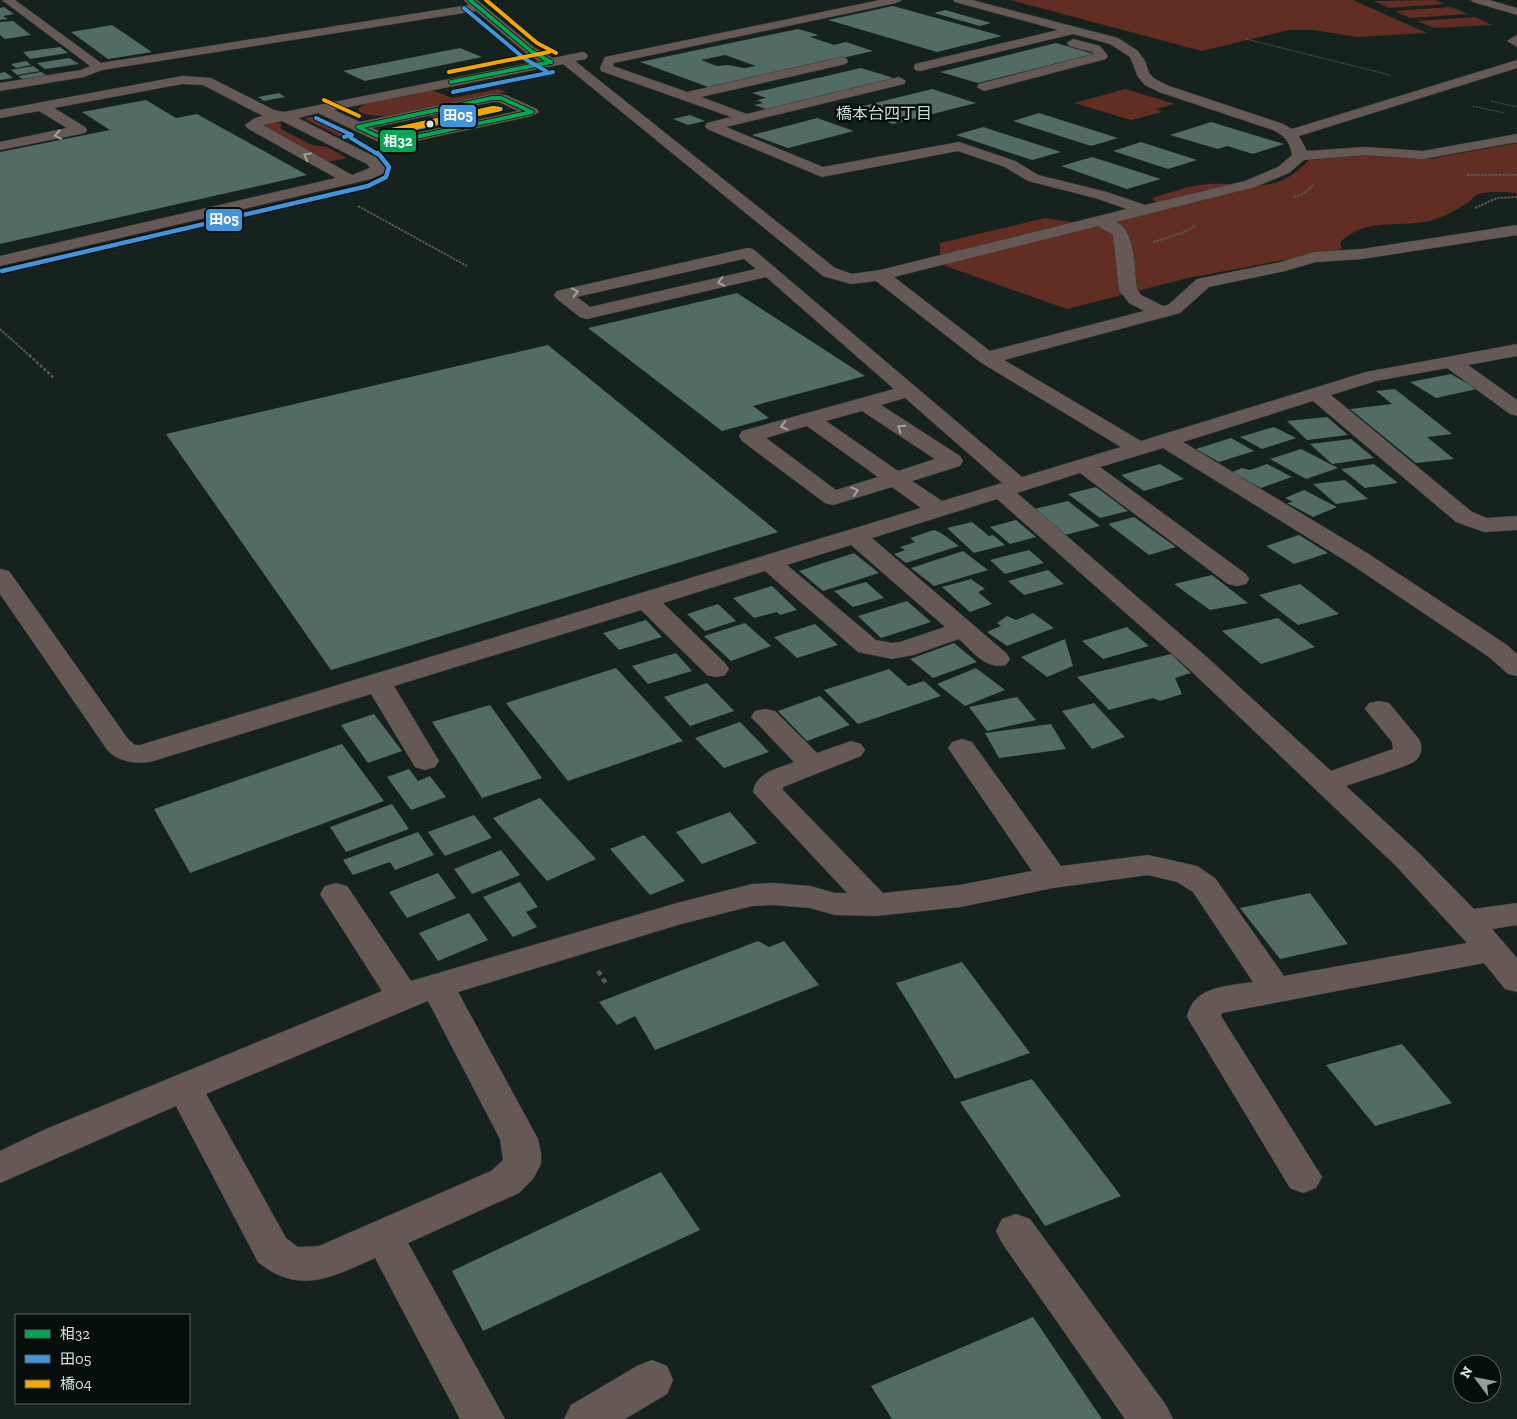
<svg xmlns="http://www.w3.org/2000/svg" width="1517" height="1419" font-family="'Zilla Slab','Noto Sans JP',serif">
  <rect width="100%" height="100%" fill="#16221e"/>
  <g fill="#622d23">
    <polygon points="1010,0 1353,0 1427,33 1358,37 1313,30 1289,30 1202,51"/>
    <polygon points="1435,0 1445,4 1389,8 1374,1"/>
    <polygon points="1451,7 1468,14 1410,18 1395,11"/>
    <polygon points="1475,17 1492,25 1434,28 1417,21"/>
    <path d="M498 89 507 92C477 99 384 126 360 112L358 109 367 103 432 90 452 98Z"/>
    <polygon points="1125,89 1175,104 1156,109 1162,112 1131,120 1074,103"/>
    <polygon points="468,108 481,109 488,112 488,114 481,117 448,125 429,116"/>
    <polygon points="308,117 312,117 355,139 347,140 305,119"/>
    <polygon points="273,122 281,123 281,129 312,145 327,147 347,158 327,162 260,125"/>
    <path d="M1517 143V193C1505 192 1490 191 1478 194 1474 196 1470 201 1466 204 1454 211 1438 220 1424 222 1393 227 1366 218 1340 242L1342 249 1188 278 1067 309 940 264V243L1045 218 1095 226 1161 209 1152 198C1170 193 1190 185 1208 184 1252 182 1274 197 1309 160L1366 155 1429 159Z"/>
  </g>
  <g fill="#526b64" fill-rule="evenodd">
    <polygon points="893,6 1002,36 937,52 828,20"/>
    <polygon points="4,7 14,14 3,16 8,19 0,20 0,8"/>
    <polygon points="945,10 991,23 980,26 934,13"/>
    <polygon points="13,21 31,35 5,39 0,35 0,22"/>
    <polygon points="112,25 152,52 108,59 71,32"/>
    <path d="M798 29 819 35 810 37 834 45 846 42 873 51 711 88 640 62ZM725 55 756 66 744 68 728 65 717 66 701 60Z"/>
    <polygon points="1056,43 1094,54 978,83 940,72"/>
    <polygon points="60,47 68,53 30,59 23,52"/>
    <polygon points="460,48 482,57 365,81 343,71"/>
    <polygon points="69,58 79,64 45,69 37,63"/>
    <polygon points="26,61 31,65 16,68 11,64"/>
    <polygon points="33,66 40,71 17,75 11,70"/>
    <polygon points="861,68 897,79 769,110 754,105 763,103 757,100 766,98 752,93"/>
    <polygon points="5,72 13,78 0,80 0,73"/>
    <polygon points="41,72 48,76 24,80 18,76"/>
    <polygon points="932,89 976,103 893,124 851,109"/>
    <polygon points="279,93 285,97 264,101 258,97"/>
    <polygon points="146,100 176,118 197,114 307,175 0,244 0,152 110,130 82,112"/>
    <polygon points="1039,113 1118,138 1091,146 1013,121"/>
    <polygon points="690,115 705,121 688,125 673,119"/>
    <polygon points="817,118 854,131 788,148 752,135"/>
    <polygon points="1211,122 1284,144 1253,154 1227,146 1218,149 1170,135"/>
    <polygon points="983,127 1061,152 1032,160 956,135"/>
    <polygon points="1141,142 1197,160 1168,169 1113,151"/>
    <polygon points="1092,157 1161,179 1127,189 1061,166"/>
    <polygon points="737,293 865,376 753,406 769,418 722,431 588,328"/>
    <polygon points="548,345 778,532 331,670 166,434"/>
    <polygon points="1451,374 1477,389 1436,398 1410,382"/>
    <polygon points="1395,389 1452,434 1427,437 1454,459 1416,463 1350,409 1392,404 1376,391"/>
    <polygon points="1327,417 1348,435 1307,440 1287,421"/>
    <polygon points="1274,427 1296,438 1262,449 1240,437"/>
    <polygon points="1231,438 1254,451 1219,462 1196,449"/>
    <polygon points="1351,439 1374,458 1332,464 1310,444"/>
    <polygon points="1301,449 1338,468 1306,479 1270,459"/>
    <polygon points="1160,464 1184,479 1144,491 1121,475"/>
    <polygon points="1267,464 1292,477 1261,488 1232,472 1242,468 1250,470"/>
    <polygon points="1374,464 1398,483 1365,488 1341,469"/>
    <polygon points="1345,480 1368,499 1336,504 1313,484"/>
    <polygon points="1096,487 1128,511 1100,518 1068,494"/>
    <polygon points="1304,490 1337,507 1313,517 1287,503 1293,502 1285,498"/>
    <polygon points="1068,501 1100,526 1065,535 1034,509"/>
    <polygon points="1134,517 1176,547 1149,555 1108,524"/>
    <polygon points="1016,520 1036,537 1010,544 990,527"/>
    <polygon points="972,522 989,536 993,535 1005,545 974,553 947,528"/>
    <polygon points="934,530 941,533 959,546 906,563 894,554 905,550 900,547 915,542 910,538"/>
    <polygon points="1299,535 1328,553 1294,564 1266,546"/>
    <polygon points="1029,550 1044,563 1005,574 990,560"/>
    <polygon points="963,551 988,570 934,586 911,568"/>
    <polygon points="854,553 879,573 823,591 799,571"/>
    <polygon points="1048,570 1064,584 1024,595 1008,581"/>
    <polygon points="1212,575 1248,603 1210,610 1174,584"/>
    <polygon points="971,579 985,589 978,592 992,604 970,612 942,587"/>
    <polygon points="866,582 884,598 853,607 834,591"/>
    <polygon points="1300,584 1339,614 1298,625 1259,595"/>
    <polygon points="772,586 797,610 780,615 777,612 754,618 733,598"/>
    <polygon points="907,601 931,622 881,638 858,616"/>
    <polygon points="718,604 736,621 705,631 687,614"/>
    <polygon points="1033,613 1054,628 1007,646 987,632 1001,626 997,623 1007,616 1016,620"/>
    <polygon points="1278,618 1315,647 1261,664 1222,631"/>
    <polygon points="646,620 662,637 619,650 603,633"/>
    <polygon points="745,623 771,646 731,661 704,636"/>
    <polygon points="815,624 838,645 797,658 774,637"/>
    <polygon points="1127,627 1149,646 1103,659 1082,641"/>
    <polygon points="1065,639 1073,666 1047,677 1021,657"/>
    <polygon points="954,643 977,662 933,678 910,659"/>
    <polygon points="676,653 692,671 648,684 632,666"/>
    <polygon points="1171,654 1191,673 1175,678 1182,694 1160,701 1153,698 1109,710 1077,677"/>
    <polygon points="616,668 683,741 568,781 506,703"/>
    <polygon points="976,668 1005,690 965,706 937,684"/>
    <polygon points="889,669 908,686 924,681 941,696 858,724 824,690"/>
    <polygon points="707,683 734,711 690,726 664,697"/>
    <polygon points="820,696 850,725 807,741 778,711"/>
    <polygon points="1017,697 1036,720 987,731 969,707"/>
    <polygon points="1094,703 1125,737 1092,749 1062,711"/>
    <polygon points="490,705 542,778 482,798 432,722"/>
    <polygon points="374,714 402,751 368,763 341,725"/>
    <polygon points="740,722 769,752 724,768 695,738"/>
    <polygon points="1051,724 1066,749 999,758 985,733"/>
    <polygon points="342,744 384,801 190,873 154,809"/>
    <polygon points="409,769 418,781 430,776 446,797 411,810 387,777"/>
    <polygon points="540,798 596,859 547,881 493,818"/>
    <polygon points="392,804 409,829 346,852 330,827"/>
    <polygon points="730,812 757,843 702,864 676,832"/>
    <polygon points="474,815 492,838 445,856 428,832"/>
    <polygon points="418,832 434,855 395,870 390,862 353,875 343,860"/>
    <polygon points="644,835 685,881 650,895 610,849"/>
    <polygon points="501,850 520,875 472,894 454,869"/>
    <polygon points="438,873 456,898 407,918 389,892"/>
    <polygon points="520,882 538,907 526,912 537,927 513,937 483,897"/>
    <polygon points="1310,893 1348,944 1280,959 1240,908"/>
    <polygon points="469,913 488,940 438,961 419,933"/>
    <polygon points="758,941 769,947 784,941 819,985 655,1050 635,1016 617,1025 599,1002"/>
    <polygon points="962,962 1030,1053 955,1079 896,983"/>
    <polygon points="1402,1044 1452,1103 1375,1126 1326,1065"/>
    <polygon points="1032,1079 1121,1196 1045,1226 960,1102"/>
    <polygon points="661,1172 700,1230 483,1331 452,1271"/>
    <polygon points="1033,1317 1102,1419 892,1419 871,1386"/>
  </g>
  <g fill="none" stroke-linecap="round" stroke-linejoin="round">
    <defs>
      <g id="minor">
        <path d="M2 0H15L101 63 469 5 464 0H477L535 48 553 58 582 52 586 53 588 56 586 59 575 61 835 268 852 274 880 270 1127 209 1095 198 1028 181 1005 167 958 151 822 177 817 175 707 129 705 126 707 123 731 117 601 71 600 68 605 57 880 0H902L896 3 614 63 613 66 687 92 842 57 846 58 848 61 846 64 701 97 747 114 899 77 906 81 904 84 726 127 823 167 959 142 1015 161 1038 175 1107 192 1145 205 1245 181 1278 167 1292 155C1290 142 1285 136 1273 130L1159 92 1145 85 1138 77 1130 57 1110 44 1073 34 920 71 915 70 914 67 915 64 1058 30 955 2 953 0H972L1118 38 1138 51 1145 61 1149 73 1155 79 1169 86 1283 124 1292 129 1517 60V68L1299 136 1307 151 1365 147 1423 151 1517 134V142L1423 159 1365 155 1304 160 1289 173 1255 187 1116 222C1136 230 1134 270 1137 289L1141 295 1163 306 1168 305 1197 279 1281 262 1314 252 1362 249 1517 225V235L1362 259 1316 262 1285 271 1209 287 1180 313 1004 360 1141 441 1366 372 1517 344V356L1468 365 1517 400V416L1510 414 1447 368 1376 381 1331 395 1472 512 1487 518 1517 516V530L1484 532 1456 522 1313 401 1183 442 1367 553 1507 645 1517 654V676L1508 674 1489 657 1349 563 1163 448 1100 467 1246 574 1249 579 1246 584 1237 586 1228 584 1080 473 1017 493 1208 658 1331 771 1393 749 1392 742 1365 709 1369 703 1379 701 1389 703 1419 739C1423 747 1422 755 1415 761 1407 767 1359 781 1346 786L1417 851 1474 909 1517 903V925L1492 929 1517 958V992L1505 989 1484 963 1222 1013 1221 1016 1322 1177 1316 1188 1303 1193 1290 1188 1187 1017C1193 986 1227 986 1253 982L1193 892 1177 882 1148 875 1053 888 960 907 876 916 835 915 810 908 773 905 752 906 681 924 458 992 538 1139 541 1153V1164L533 1179 519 1193 408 1243 505 1419H460L375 1258C332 1277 300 1296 258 1262L176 1106 0 1183V1151L46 1129 382 991 320 894 325 886 336 883 347 886 411 981 677 903 752 884 773 883 810 886 835 893H847L753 792C756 772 777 769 794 762L751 717 755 711 765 709 775 711 817 753 851 741 861 744 865 750 861 756 783 787V790L883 893 960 885 1032 871 948 748 952 742 962 739 972 742 1061 866 1148 855 1197 866 1215 878 1284 976 1467 943 1395 865 1190 670 997 499 872 538 1006 653 1010 659 1006 665C986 670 973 652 959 639L913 655 892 659 858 652 765 571 663 603 725 663 729 669 725 675 716 677 707 675 641 610 394 686 439 761 435 767 425 770 415 767 371 694 150 762C135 764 120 762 108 751L0 594V569L9 571 128 739 135 745H140L921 508 892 487 833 505 825 503 742 441 739 436 742 431 894 389 766 277 587 319 580 317 557 299 554 295 557 291 747 248 753 249 1022 477 1121 447 980 362 876 281 851 284 823 276 563 64 334 110 360 122 492 94 506 95 537 109 539 112 532 116 397 145 379 142 318 113 298 118 377 158 387 170 384 173 371 179 0 266V256L336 178 247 128 245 125 255 118 263 116 203 85 182 84 54 108 85 127 87 130 85 133 0 150V142L67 128 39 111 0 118V110L182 76 211 78 274 110 284 112 539 61 527 54 476 11 102 70 84 77 0 91V83L81 70 90 66ZM492 102H499L518 111 397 137 388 135 372 128ZM282 121 367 164 370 168 352 175 263 125ZM1098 226 1113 235 1119 290 1129 303 1144 311 990 351 894 277ZM744 259 756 269 590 307 577 297ZM905 398 1002 483 942 501 912 481 960 466 963 461 960 456 881 405ZM862 411 935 459 898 471 826 421ZM807 426 878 477 836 490 766 438ZM851 545 945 627 900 642 892 643 876 640 787 565ZM428 1001 500 1139 503 1160 491 1171 319 1246 298 1247 286 1238 206 1094Z"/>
        <polygon points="1471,0 1489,0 1517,8 1517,15 1473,2"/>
        <polygon points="1517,35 1517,47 1507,41"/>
        <polygon points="1073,39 1100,46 1108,56 1106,59 984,91 977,87 979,84 1094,54 1092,52 1069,46 1067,43"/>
        <polygon points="1016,1214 1030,1219 1166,1405 1173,1419 1125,1419 1002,1243 996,1231 1002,1219"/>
        <polygon points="652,1360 667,1366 673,1380 667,1394 625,1419 564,1419 571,1405 637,1366"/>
      </g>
    </defs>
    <use href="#minor" stroke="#323c38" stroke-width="1"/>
    <g stroke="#5a5854" stroke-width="1" stroke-dasharray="2 1" stroke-linecap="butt">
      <polyline points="1246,39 1390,75"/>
      <polyline points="1491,101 1517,107"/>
      <polyline points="1473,106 1504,113"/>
    </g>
    <g stroke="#5a5854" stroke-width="2" stroke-dasharray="2.5 1" stroke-linecap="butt">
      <polyline points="1467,175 1517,175"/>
      <polyline points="1294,197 1303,194 1313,185"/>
      <polyline points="358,206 467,266"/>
      <polyline points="1475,208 1497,198 1517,197"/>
      <polyline points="1153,242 1182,233 1196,226"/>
      <polyline points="0,329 30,356"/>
    </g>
    <polyline stroke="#5a5854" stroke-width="2.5" stroke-dasharray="3 2" stroke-linecap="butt" points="29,355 54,378"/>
    <polyline stroke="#5a5854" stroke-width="4.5" stroke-dasharray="5 4" stroke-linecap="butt" points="598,971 607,985"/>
    <use href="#minor" fill="#665854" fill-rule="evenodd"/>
    <defs>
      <g id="bus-1">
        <polyline points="470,0 531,51 551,62"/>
        <polyline points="451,82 551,62"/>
        <polygon points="492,98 501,98 532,112 397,141 384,139 358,127"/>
      </g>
      <g id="bus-2-far1">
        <polyline points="464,8 525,59 546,71"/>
        <polyline points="453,92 553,72"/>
        <polygon points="493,108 501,109 404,131 393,130"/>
        <polyline points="316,118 352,135 344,137"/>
        <polyline points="351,138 379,155"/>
      </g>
      <polyline id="bus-2" points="2,271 368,186 386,177 389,167 378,153"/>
      <g id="bus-3">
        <polyline points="486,0 537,43 556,53"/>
        <polyline points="449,72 549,52"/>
        <polyline points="324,100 359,116"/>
        <polygon points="493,108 500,109 397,131 391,130"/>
      </g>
    </defs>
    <use href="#bus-1" stroke="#050e0b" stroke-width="5.5"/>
    <use href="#bus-2-far1" stroke="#050e0b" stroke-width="5.5"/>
    <use href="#bus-2" stroke="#050e0b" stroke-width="7"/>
    <use href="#bus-3" stroke="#050e0b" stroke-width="5.5"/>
    <use href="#bus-1" stroke="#00a651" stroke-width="4"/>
    <use href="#bus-2-far1" stroke="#4094de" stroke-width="4"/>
    <use href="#bus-2" stroke="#4094de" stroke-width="4.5"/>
    <use href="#bus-3" stroke="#f7a600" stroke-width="4"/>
  </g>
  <defs><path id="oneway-chevron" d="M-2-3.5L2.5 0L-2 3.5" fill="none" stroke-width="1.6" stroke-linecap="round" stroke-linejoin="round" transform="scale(1.25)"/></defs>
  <g stroke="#a3a49f">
    <use href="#oneway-chevron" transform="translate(58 135) rotate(169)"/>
    <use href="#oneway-chevron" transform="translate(307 156) rotate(-151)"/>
    <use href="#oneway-chevron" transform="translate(721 282) rotate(167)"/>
    <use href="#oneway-chevron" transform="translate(575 292) rotate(-13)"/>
    <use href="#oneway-chevron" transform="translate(784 426) rotate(165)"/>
    <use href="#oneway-chevron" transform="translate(901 428) rotate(-147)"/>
    <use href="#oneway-chevron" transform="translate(855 491) rotate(-17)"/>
  </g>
  <circle fill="#d5e2dd" stroke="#050e0b" stroke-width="2" cx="430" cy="124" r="4.5"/>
  <g text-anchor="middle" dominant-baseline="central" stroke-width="5" stroke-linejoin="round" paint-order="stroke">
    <g font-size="16" fill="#c3ddd4" stroke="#050e0b">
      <text x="884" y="113">橋本台四丁目</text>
    </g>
  </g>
  <g stroke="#050e0b" stroke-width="2">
    <rect x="439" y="104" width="38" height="24" rx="5" fill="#4094de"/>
    <rect x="379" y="129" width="38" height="24" rx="5" fill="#00a651"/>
    <rect x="205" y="208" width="38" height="24" rx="5" fill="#4094de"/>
  </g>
  <g font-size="14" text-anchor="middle" font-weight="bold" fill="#fff">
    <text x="458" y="120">田05</text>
    <text x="398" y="146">相32</text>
    <text x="224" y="224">田05</text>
  </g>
  <rect x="15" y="1314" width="175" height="90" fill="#050e0b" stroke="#58635f"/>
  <rect x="25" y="1330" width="25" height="8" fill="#00a651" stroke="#58635f"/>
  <text x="60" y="1339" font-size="15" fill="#d5e2dd">相32</text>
  <rect x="25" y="1355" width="25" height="8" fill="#4094de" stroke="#58635f"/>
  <text x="60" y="1364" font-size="15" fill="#d5e2dd">田05</text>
  <rect x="25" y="1380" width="25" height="8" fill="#f7a600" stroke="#58635f"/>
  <text x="60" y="1389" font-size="15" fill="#d5e2dd">橋04</text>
  <g transform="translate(1477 1379) rotate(302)"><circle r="24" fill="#050e0b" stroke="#58635f"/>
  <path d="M0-4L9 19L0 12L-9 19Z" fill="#929f9a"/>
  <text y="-8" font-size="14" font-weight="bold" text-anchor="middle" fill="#d5e2dd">N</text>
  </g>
</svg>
